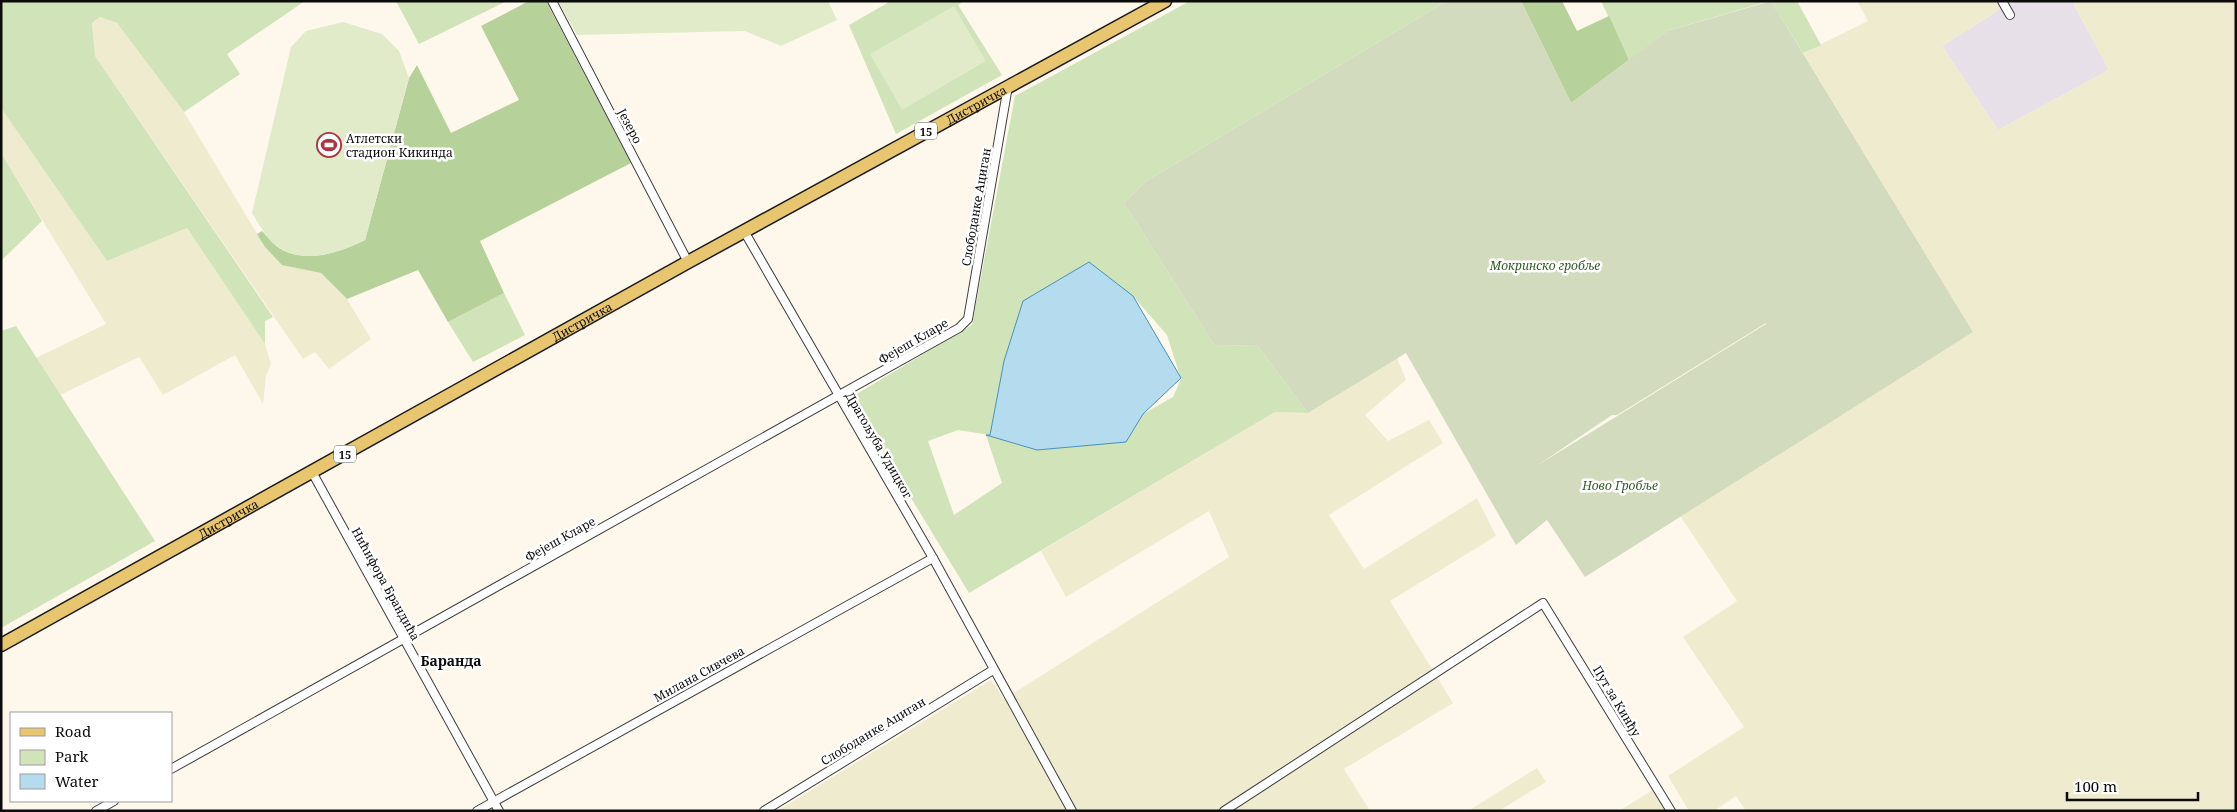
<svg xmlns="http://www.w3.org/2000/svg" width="2237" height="812" font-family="'Noto Serif',serif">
  <rect width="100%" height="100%" fill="#fdf8eb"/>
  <polygon fill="#e7e0e9" points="2013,1 2072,1 2109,70 1998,130 1942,46"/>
  <g fill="#efebce">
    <polygon points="1857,1 2013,1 1942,46 1998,130 2109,70 2072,1 2236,1 2236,811 1746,811 1736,796 1714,811 1689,811 1668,776 1744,727 1683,637 1737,601 1679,514 1973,332 1803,53 1868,21"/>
    <polygon points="100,17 117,23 184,112 265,247 283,265 321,273 347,299 371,339 329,369 315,352 303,359 95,56 92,23"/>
    <polygon points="1,108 107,261 187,228 265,344 271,364 266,376 263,404 235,355 163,395 139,357 60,395 36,358 106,324 1,153"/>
    <polygon points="1397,358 1406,380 1365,415 1388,441 1429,420 1443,443 1329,515 1364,569 1477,498 1496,536 1390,601 1453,703 1344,769 1370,811 777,811 991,680 1004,699 1229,557 1209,511 1066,597 1041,551 1275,412 1308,413"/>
    <polygon points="1537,768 1546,782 1499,811 1468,811"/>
    <polygon points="1653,790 1665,811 1619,811"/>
  </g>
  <g fill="#d0e3b9" fill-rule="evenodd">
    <polygon points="1,1 305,1 227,54 240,74 184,112 117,23 100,17 92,23 95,56 273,317 265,321 265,344 187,228 107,261 1,108"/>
    <polygon points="396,1 507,1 419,44"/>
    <polygon points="891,1 964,1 958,5 1002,75 896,134 849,25"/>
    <path d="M1190 1H1447L1145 182 1124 203 1215 346 1257 345 1308 413 1275 412 969 593 850 398 972 325 1015 96ZM1133 296 1167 335 1181 379 1173 397 1143 414 1126 442 1037 450 986 435 1002 483 954 515 928 441 958 430 990 435 1004 361Z"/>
    <polygon points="1601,1 1769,1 1667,31 1629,60"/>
    <polygon points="1771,1 1797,1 1821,45 1803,53"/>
    <polygon points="1,153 42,221 1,261"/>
    <polygon points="504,293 525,335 473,362 448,322"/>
    <polygon points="16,326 155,541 1,628 1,331"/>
  </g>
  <g fill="#b6d19a">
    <path d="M529 1H546L631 163 480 241 504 293 448 322 418 270 347 299 321 273 282 265 265 247 257 234 262 231C267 236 273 244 279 248 306 264 339 253 365 240L409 78 417 65 451 133 519 100 481 26Z"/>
    <polygon points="1521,1 1562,1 1577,31 1609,16 1629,60 1571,103"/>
  </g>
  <path fill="#d3dbbf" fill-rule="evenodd" d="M1447 1H1521L1571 103 1667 31 1771 1 1973 332 1585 577 1547 520 1516 545 1406 353 1308 413 1257 345 1215 346 1124 203 1145 182ZM1766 323V324L1538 465 1612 415H1617Z"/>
  <g fill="#e1ebca">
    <polygon points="558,1 828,1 837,20 781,46 745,31 577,35"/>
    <polygon points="954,6 986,61 902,110 870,54"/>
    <path d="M343 22 382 34 399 51 409 78 365 240C341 252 302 266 277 246 266 238 259 224 252 213L291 47 306 31Z"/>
  </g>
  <polygon fill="#b5dcee" stroke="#4592bc" points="1089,262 1133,296 1181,378 1143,414 1126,442 1037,450 986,435 990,435 1004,361 1023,301"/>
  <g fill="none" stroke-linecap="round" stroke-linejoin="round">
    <defs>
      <g id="street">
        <polyline points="552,1 688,262"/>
        <polyline points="2002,1 2010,15"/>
        <polyline points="744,231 933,558 1072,811"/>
        <polyline points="312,472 499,811"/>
        <polyline points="171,769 959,328 968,319 1008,86"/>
        <polyline points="96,811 114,801"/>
        <polyline points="477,811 933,558"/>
        <polyline points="764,811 993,670"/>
        <polyline points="1224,811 1543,603 1671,811"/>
      </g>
      <g id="primary">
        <path id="s1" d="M1 645 688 262 1165 1"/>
      </g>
    </defs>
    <use href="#street" stroke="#3e3e3e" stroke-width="10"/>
    <use href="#primary" stroke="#1c1c1c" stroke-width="15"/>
    <use href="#street" stroke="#fff" stroke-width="8"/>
    <use href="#primary" stroke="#e8c56f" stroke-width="12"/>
  </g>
  <defs>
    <symbol id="stadium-ring" viewBox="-11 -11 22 22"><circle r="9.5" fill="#fff" stroke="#aa343f" stroke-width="1.5"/><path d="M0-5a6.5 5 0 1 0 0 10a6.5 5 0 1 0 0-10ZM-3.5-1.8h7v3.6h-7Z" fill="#aa343f"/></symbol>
  </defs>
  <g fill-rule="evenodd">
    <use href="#stadium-ring" x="315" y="131" width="28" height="28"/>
  </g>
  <g text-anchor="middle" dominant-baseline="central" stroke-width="5" stroke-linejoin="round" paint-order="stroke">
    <g fill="#fff" stroke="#545454" stroke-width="1">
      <rect x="915" y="122.5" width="22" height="17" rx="4"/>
      <rect x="334" y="445.5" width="22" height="17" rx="4"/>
    </g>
    <g font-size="11" font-weight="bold" fill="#0b0b0b">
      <text x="926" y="131">15</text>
      <text x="345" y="454">15</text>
    </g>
    <g font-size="12" fill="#0b0b0b" stroke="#fff">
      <text stroke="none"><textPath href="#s1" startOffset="1115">Дистричка</textPath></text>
      <text transform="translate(630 126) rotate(62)">Језеро</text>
      <text transform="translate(976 207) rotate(-80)">Слободанке Ациган</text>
      <text stroke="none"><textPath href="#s1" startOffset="665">Дистричка</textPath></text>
      <text transform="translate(913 341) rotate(-30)">Фејеш Кларе</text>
      <text transform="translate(879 445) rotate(60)">Драгољуба Удицког</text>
      <text stroke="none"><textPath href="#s1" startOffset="260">Дистричка</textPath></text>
      <text transform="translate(560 539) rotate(-29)">Фејеш Кларе</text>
      <text transform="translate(386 584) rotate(61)">Нићифора Брандића</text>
      <text transform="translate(699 674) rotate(-29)">Милана Сивчева</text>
      <text transform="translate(1617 701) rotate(59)">Пут за Кинђу</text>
      <text transform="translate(873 731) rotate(-31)">Слободанке Ациган</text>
    </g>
    <g font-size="12" fill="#0b0b0b" stroke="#fff" text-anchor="start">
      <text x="346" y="138">Атлетски<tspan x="346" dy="14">стадион Кикинда</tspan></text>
    </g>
    <g font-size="12" font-style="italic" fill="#315a23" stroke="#fff">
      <text x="1545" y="265">Мокринско гробље</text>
      <text x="1620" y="485">Ново Гробље</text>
    </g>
    <g font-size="14" font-weight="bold" fill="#0b0b0b" stroke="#fff">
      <text x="451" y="660">Баранда</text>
    </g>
  </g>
  <rect width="2237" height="812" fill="none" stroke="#0b0b0b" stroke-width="5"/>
  <rect x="10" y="712" width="162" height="90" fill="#ffffff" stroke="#9d9d9d"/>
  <rect x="20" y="728" width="25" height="8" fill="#e8c56f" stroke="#9d9d9d"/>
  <text x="55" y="737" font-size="15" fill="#0b0b0b">Road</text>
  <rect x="20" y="750" width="25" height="15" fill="#d0e3b9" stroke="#9d9d9d"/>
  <text x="55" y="762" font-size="15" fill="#0b0b0b">Park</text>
  <rect x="20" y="774" width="25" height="15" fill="#b5dcee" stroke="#9d9d9d"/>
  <text x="55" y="787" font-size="15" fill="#0b0b0b">Water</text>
  <path d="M2067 792v8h131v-8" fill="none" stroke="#0b0b0b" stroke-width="2.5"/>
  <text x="2074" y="792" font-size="15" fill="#0b0b0b" stroke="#ffffff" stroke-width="4" paint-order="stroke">100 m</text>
</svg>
